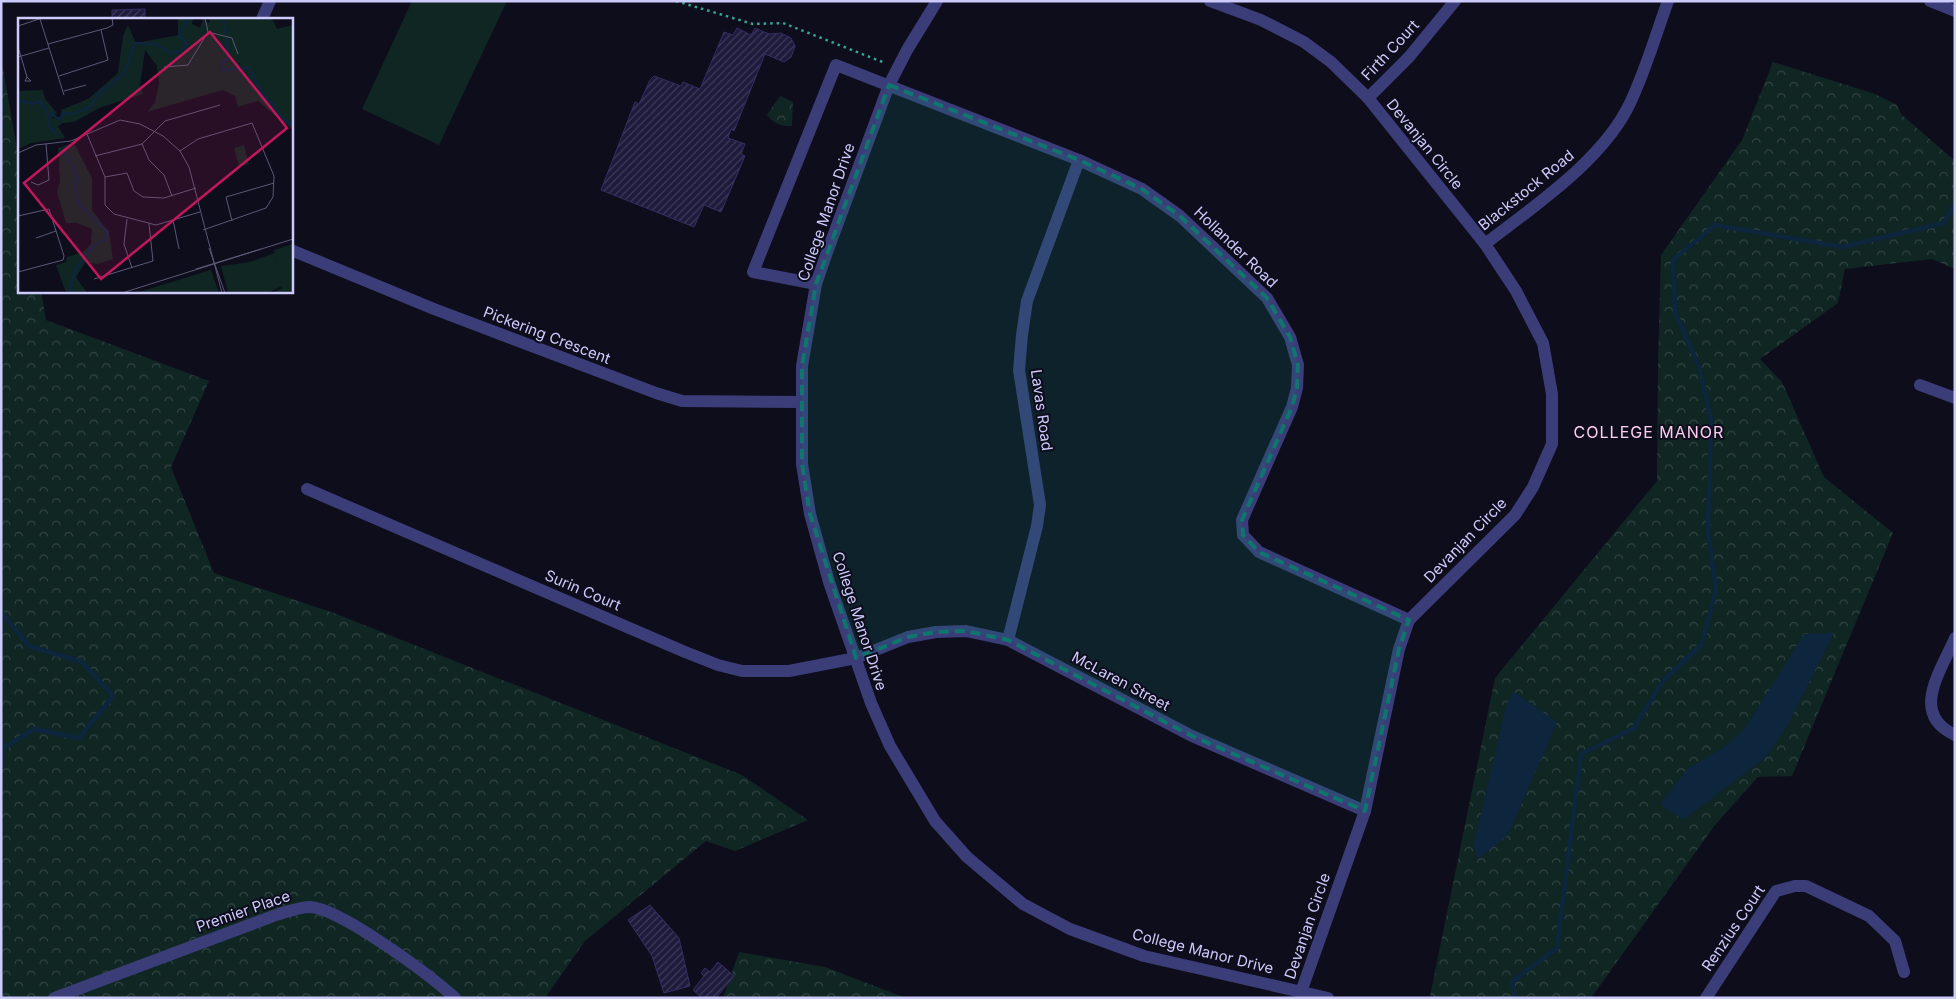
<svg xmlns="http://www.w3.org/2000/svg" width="1956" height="999" font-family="Inter,sans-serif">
  <defs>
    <pattern id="forest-crowns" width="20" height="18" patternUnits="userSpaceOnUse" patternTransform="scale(1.25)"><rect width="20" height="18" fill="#102623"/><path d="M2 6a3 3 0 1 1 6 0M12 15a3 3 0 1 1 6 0" fill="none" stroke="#324444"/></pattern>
    <pattern id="building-hatch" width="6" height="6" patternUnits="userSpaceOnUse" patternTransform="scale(1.25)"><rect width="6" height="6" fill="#1e1a3c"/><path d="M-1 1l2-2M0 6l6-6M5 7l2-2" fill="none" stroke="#3e3a59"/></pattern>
  </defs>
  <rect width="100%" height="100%" fill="#0e0d1c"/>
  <g fill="url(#forest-crowns)">
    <polygon points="1,57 19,160 19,291 41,291 46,320 209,381 171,467 214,573 334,613 742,775 808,820 735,851 706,841 585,941 545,998 1,998"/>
    <polygon points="1773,62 1875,94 1897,105 1902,115 1955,161 1955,269 1932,259 1845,269 1838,303 1760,359 1782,382 1824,477 1893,533 1792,776 1758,777 1715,825 1591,998 1434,998 1430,996 1495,678 1657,481 1658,364 1661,255 1742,140"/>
    <path d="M780 96 793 102 792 126C784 127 772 123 767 115Z"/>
    <polygon points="739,952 825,967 906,998 723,998"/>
  </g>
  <polygon fill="#102623" points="412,1 507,1 439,145 362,109"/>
  <g fill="#0e253e">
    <polygon points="1834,633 1788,724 1765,758 1683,820 1660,804 1688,768 1724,747 1745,728 1804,634"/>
    <polygon points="1513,691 1557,722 1508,835 1478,859 1473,847 1506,707"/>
  </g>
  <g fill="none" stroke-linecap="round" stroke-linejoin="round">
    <g stroke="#0e253e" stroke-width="4.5">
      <polyline points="1,612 29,646 82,662 113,696 79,738 34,729 2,749 1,765"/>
      <polyline points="1515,998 1512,982 1557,948 1581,754 1634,728 1662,682 1702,644 1716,590 1708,532 1711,420 1699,366 1675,313 1673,260 1715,225 1842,247 1944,223 1955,203"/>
    </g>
  </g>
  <g fill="url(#building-hatch)" stroke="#342d66">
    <polygon points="145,9 145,19 112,19 112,10"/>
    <polygon points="737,28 751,35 755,28 769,34 781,33 791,38 795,46 791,57 784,62 765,54 734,131 731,129 728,138 745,144 741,154 745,156 721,212 704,205 694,227 601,190 635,102 639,104 650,80 654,76 681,86 683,82 700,89 724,32 733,35"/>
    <polygon points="650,905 679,938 690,986 664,993 652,956 628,920"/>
    <polygon points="718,962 734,976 716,998 702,998 693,990 704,976 701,973 705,968 710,972"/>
  </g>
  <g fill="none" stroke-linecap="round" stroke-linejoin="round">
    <polyline stroke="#34a696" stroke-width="2.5" stroke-dasharray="2.5 4" stroke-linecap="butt" points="676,1 753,24 783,23 885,63"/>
    <g stroke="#3b3d78" stroke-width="12">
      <polyline points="937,1 907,50 889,85 826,255 816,284 802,366 802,464 810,514 829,582 871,703 890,746 935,821 967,857 1023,904 1070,929 1144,956 1328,998"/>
      <polyline points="1210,1 1261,20 1304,42 1331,62 1368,98 1485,244 1516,291 1543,343 1552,394 1552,444 1533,487 1515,515 1409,620 1399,649 1365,811 1301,992"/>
      <polyline points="1930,1 1955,11"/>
      <polyline points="262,19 270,1"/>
      <polyline points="1368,98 1409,57 1455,1"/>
      <path d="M1485 244C1534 206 1605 159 1631 101 1646 69 1656 34 1668 1"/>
      <polyline points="291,250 434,309 656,393 682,401 802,402"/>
      <polyline points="816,284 753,272 836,65 1079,160 1142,189 1180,216 1267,298 1290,337 1298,365 1297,388 1292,407 1242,520 1243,535 1259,552 1409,620"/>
      <polyline points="1920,385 1955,398"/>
      <polyline points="307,489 685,652 718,665 742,671 789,671 856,658 908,637 936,632 966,631 1008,640 1192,736 1365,811"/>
      <path d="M1955 638C1941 671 1909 714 1955 735"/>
      <polyline points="1008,640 1037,526 1040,505 1019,370 1022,335 1027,301 1079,160"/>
      <path d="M54 998 276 915C287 912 299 907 310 907 340 908 431 976 455 998"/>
      <polyline points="1706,998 1776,891 1795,886 1806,886 1869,916 1895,941 1904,972"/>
    </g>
  </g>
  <path fill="#0f766e" fill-opacity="0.2" stroke="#0f766e" stroke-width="4" stroke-dasharray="10 6" stroke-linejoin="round" d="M889 85 1079 160 1142 189 1180 216 1267 298 1290 337 1298 365 1297 388 1292 407 1242 520 1243 535 1259 552 1409 620 1399 649 1365 811 1192 736 1008 640 966 631 936 632 908 637 856 658 810 514 802 464V366L816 284Z"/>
  <g text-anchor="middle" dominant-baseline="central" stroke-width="4" stroke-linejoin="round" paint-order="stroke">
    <g font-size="15" fill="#cdcbfc" stroke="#0e0d1c">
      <text transform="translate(1390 50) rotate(-47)">Firth Court</text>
      <text transform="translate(1425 144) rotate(51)">Devanjan Circle</text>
      <text transform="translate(1526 190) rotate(-39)">Blackstock Road</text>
      <text transform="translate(826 212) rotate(-71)">College Manor Drive</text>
      <text transform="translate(1236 247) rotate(44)">Hollander Road</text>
      <text transform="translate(547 335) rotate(21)">Pickering Crescent</text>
      <text transform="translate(1042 410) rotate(82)">Lavas Road</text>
      <text transform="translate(1465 540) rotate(-46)">Devanjan Circle</text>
      <text transform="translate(583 590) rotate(23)">Surin Court</text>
      <text transform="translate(860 621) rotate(72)">College Manor Drive</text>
      <text transform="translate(1121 681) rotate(28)">McLaren Street</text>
      <text transform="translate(243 911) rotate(-19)">Premier Place</text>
      <text transform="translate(1307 926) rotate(-71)">Devanjan Circle</text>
      <text transform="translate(1733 928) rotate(-56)">Renzius Court</text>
      <text transform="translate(1203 951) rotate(14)">College Manor Drive</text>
    </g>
    <g font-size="16" letter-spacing="1" fill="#fccdef" stroke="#0e0d1c">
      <text x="1649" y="432">COLLEGE MANOR</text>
    </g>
  </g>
  <g transform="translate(18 18)">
    <rect width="275" height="275" fill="#0e0d1c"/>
    <path d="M160 0H175L174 6 182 10 185 1 191 5 192 0H254L259 11 275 7V112L240 83 220 89 217 78 205 72 129 94 137 84 141 65 139 48 127 32 122 67 125 76 81 90 56 104 45 105 40 108 47 120 13 125 0 131V73L25 72 27 81 39 95 34 100 44 101 43 92 70 81 100 55 105 18 110 7 118 25 160 17ZM56 125 74 160V192L91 214 95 241 80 246 67 245 58 259 69 275H48L38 247 48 244 49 239 65 234 73 226 74 211 59 205H48L39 174 42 163 40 130ZM275 226V275H254L264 270 256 232Z" fill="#102623"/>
    <path d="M6 86 18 90 25 98 1 107 0 88ZM226 127 231 146 221 149 216 130ZM257 235 264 268 250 275H210L203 248 232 244ZM193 252 201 275H117L124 273Z" fill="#102623"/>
    <path fill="none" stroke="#0e253e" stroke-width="2.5" d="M205 0 208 16M208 20 211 38 205 45V52L231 50 246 78 255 86 259 95 275 108M0 82 14 86 22 83 30 95 42 101 45 95 55 96 72 89 81 75 106 56 117 25 138 26 152 35 161 34 169 26 161 18 170 0M30 96 31 108 39 117M45 130 60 160 57 166 60 186 90 214 88 221 75 228 58 251 52 269 54 275"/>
    <path fill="none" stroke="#5a5976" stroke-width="1" d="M22 1 46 77M0 8 24 0M190 14 214 20 220 36M30 26 89 10 95 7 94 0M1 32 9 59 7 63H13L9 59M0 39 31 30M146 49 170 47 190 14 187 0M41 58 90 42 83 12M46 73 68 67M69 116 87 159V187L96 196 138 207 182 194M124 126 131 142 146 157 154 178M162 133 180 121 234 105 256 158 255 179 248 190 185 212M0 135 18 127 53 123 102 102 122 106 145 118 162 133 171 149 204 275M77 138 124 126 147 103 202 87M87 159 109 155 116 173 125 179 146 180 178 170M13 164 20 167 31 162 28 126M0 198 31 191 46 238 45 242 0 254M109 201 106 226 114 250M155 202 161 231M214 203 208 179 256 165M18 220 38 213M191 230 207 275M178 251 243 231M76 261 135 243 131 206M104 275 275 221"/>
    <path fill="#c2185b" fill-opacity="0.15" stroke="#c2185b" stroke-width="2.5" d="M192 14 269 110 83 261 6 165Z"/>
    <rect width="275" height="275" fill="none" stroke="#cdcbfc" stroke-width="2.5"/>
  </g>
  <rect width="1956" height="999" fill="none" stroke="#cdcbfc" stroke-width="5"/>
</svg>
